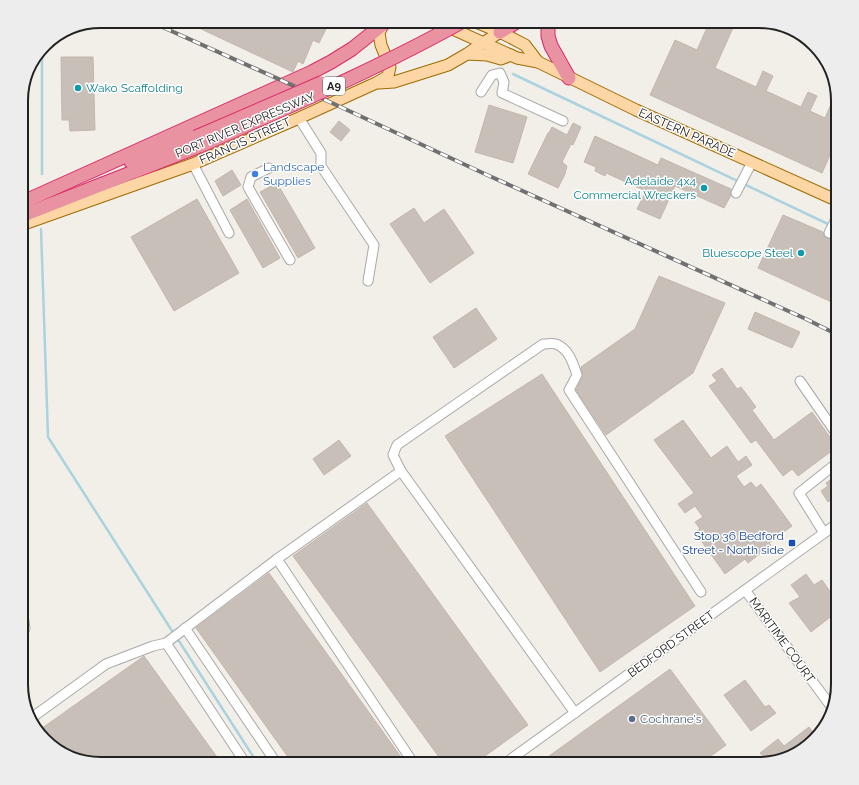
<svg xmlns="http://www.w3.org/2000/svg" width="859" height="785" font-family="Raleway,sans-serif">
  <rect width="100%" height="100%" fill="#f2efe9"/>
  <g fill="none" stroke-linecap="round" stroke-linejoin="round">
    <g stroke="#aad3df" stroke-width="2.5">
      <polyline points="513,74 830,225"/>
      <polyline points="42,174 42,49"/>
      <polyline points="41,229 48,437 174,634"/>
      <polyline points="177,638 258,764"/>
    </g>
  </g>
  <g fill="#c7bfb8" stroke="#c4b6ab">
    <polygon points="184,21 330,21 319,43 313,40 303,64 298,61 293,72"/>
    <polygon points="710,21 736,21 715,68 756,87 763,71 773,76 766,91 801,107 808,92 817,96 810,111 825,118 831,104 838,107 838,137 822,173 650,95 675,40 697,50"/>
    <polygon points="61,57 93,57 95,130 70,131 69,120 62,120"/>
    <polygon points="489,105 527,117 513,163 475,152"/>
    <polygon points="339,121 350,130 341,141 330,132"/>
    <polygon points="573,123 581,127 573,145 571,144 562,162 567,166 565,174 558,188 528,174 548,133 549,133 552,127 567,135"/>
    <polygon points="595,136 658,165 661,158 731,189 730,193 731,195 724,208 675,186 660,219 637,209 646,191 606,173 605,176 595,171 596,167 584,162"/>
    <polygon points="232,170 241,185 223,196 215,181"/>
    <polygon points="277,183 315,248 298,258 260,192"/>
    <polygon points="197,199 239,273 174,311 131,237"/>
    <polygon points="247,199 280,258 263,268 230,210"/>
    <polygon points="414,208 424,223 444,209 474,253 430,283 390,224"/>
    <polygon points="783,215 823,232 824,236 827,238 830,239 833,237 838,239 838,305 758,268"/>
    <polygon points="659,276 725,303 693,373 606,435 576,390 583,376 581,367 635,329"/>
    <polygon points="476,308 497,339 454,368 433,337"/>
    <polygon points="755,312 800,332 792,348 748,329"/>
    <polygon points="722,368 737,389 741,387 756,407 752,410 774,440 812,412 837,447 798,476 792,469 783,476 756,440 751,443 709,386 717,381 712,375"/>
    <polygon points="542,374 695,606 600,672 445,436"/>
    <polygon points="683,420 711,458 727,446 738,462 746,456 752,465 736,476 744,487 751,482 756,488 761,484 792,526 769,543 771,545 748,563 745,559 725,574 695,532 700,529 695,522 703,517 695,506 685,513 678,504 694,493 654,440"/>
    <polygon points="339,440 351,456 324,475 313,459"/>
    <polygon points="838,474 838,494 828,502 821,491 828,486 826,483"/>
    <polygon points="367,503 528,725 474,764 444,764 293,556"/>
    <polygon points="269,573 406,764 293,764 196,628"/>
    <polygon points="806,574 814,585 822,580 838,603 838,611 811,632 789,603 800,597 791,585"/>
    <polygon points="144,656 222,764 101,764 70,758 44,740 38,731"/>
    <polygon points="670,669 726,745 715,753 700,764 538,764"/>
    <polygon points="745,680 765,707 769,705 776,713 751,731 724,695"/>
    <polygon points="809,727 817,737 814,741 789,758 767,762 760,753 778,739 784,746"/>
  </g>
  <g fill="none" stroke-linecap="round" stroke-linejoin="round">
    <defs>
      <g id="minor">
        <polyline points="481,92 492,75 500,73 504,82 502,93 563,121"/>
        <polyline points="299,118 321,153 321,166 374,245 368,281"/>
        <polyline points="193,164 229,233"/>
        <polyline points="269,168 251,177 248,187 290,260"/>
        <polyline points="736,193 752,162"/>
        <polyline points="829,233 838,215"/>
        <polyline points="800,381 838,436"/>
        <polyline points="824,533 799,493 838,462"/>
        <polyline points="277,559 401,471"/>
        <polyline points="745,590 833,709"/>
        <polyline points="21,599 25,629"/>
        <polyline points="185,628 277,764"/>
        <polyline points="166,643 246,764"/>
        <path d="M575 713 401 471 393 455 397 445 543 344C547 344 552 343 556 344 569 349 573 363 577 375L569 390 701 592"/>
        <polyline points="30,719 106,664 153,646 166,643 277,559 414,764"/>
        <polyline points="504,764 838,523"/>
      </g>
      <g id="major">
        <polyline points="435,21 517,58 538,62 636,110 838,201"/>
        <polyline points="473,21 500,32 525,45 538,62"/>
        <polyline points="467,54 487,55 501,59 511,55"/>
        <polyline points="379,83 394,82 448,65 467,54 477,47 500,32"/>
        <polyline points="21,225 193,164 299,118 376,83 388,76 390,67 381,45 379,33 384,22"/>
      </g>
      <g id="highway">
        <polyline points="548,21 548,36 551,46 569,78"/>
        <polyline points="500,32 518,21"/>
        <polyline points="131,162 196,137"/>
        <polyline points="21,205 32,198 312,72 331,62 352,49 387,21"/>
        <polyline points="21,216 202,145"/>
      </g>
    </defs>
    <use href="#minor" stroke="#a9a9a9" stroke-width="11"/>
    <use href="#major" stroke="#a06b00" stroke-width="13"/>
    <use href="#highway" stroke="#dc2a67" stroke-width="15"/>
    <use href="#minor" stroke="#fff" stroke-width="9"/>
    <use href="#major" stroke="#fcd6a4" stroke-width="11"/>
    <use href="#highway" stroke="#e892a2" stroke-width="13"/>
    <defs>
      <polyline id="rail" points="149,21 332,103 485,174 806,319 838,335"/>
    </defs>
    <use href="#rail" stroke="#707070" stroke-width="4"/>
    <use href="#rail" stroke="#fff" stroke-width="2.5" stroke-dasharray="8" stroke-linecap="butt"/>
    <defs>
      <g id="highway-bridge">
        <polyline points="196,137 321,83"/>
        <path d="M202 145C290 106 379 68 463 21"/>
      </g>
    </defs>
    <use href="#highway-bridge" stroke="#dc2a67" stroke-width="15" stroke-linecap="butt"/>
    <use href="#highway-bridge" stroke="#e892a2" stroke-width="13"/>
  </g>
  <g fill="#0f9aa8" stroke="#fff" stroke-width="1.5">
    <circle cx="78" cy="88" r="4"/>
    <circle cx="704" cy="188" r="4"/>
    <circle cx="801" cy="253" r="4"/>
  </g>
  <circle fill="#3f7fe0" stroke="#fff" stroke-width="1.5" cx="255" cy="174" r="4"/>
  <rect fill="#1a4fb4" stroke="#fff" stroke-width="1.5" x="788" y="539" width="8" height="8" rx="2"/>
  <circle fill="#5c6f8a" stroke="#fff" stroke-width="1.5" cx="632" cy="719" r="4"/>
  <g text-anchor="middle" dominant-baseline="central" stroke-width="3" stroke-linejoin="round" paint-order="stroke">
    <rect fill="#fff" stroke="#646464" stroke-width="1" x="323" y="77" width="22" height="18" rx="3"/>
    <g font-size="11" font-weight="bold" fill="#222">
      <text x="334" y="86">A9</text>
    </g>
    <g font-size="12" fill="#0d838f" stroke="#fff" text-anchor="end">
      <text x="86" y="88" text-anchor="start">Wako Scaffolding</text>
      <text x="696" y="181">Adelaide 4x4<tspan x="696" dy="14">Commercial Wreckers</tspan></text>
      <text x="793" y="253">Bluescope Steel</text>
    </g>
    <g font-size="12" fill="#222" stroke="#fff">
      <text transform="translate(245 125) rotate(-23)">PORT RIVER EXPRESSWAY</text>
      <text transform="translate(687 133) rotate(24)">EASTERN PARADE</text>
      <text transform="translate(245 141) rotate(-24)">FRANCIS STREET</text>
      <text transform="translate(782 640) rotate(54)">MARITIME COURT</text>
      <text transform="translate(671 644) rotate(-36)">BEDFORD STREET</text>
    </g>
    <g font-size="12" fill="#366cbe" stroke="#fff" text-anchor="start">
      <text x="263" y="167">Landscape<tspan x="263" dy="14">Supplies</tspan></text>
    </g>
    <g font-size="12" fill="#164399" stroke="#fff" text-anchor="end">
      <text x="784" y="536">Stop 36 Bedford<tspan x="784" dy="14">Street - North side</tspan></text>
    </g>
    <g font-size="12" fill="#4e5e75" stroke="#fff" text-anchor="start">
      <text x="640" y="719">Cochrane's</text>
    </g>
  </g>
  <path d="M0 0H859V785H0ZM101 28H758A73 73 0 0 1 831 101V684A73 73 0 0 1 758 757H101A73 73 0 0 1 28 684V101A73 73 0 0 1 101 28Z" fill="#ededed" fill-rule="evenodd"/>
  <path fill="none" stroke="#222" stroke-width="2" d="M101 28H758A73 73 0 0 1 831 101V684A73 73 0 0 1 758 757H101A73 73 0 0 1 28 684V101A73 73 0 0 1 101 28Z"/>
</svg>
